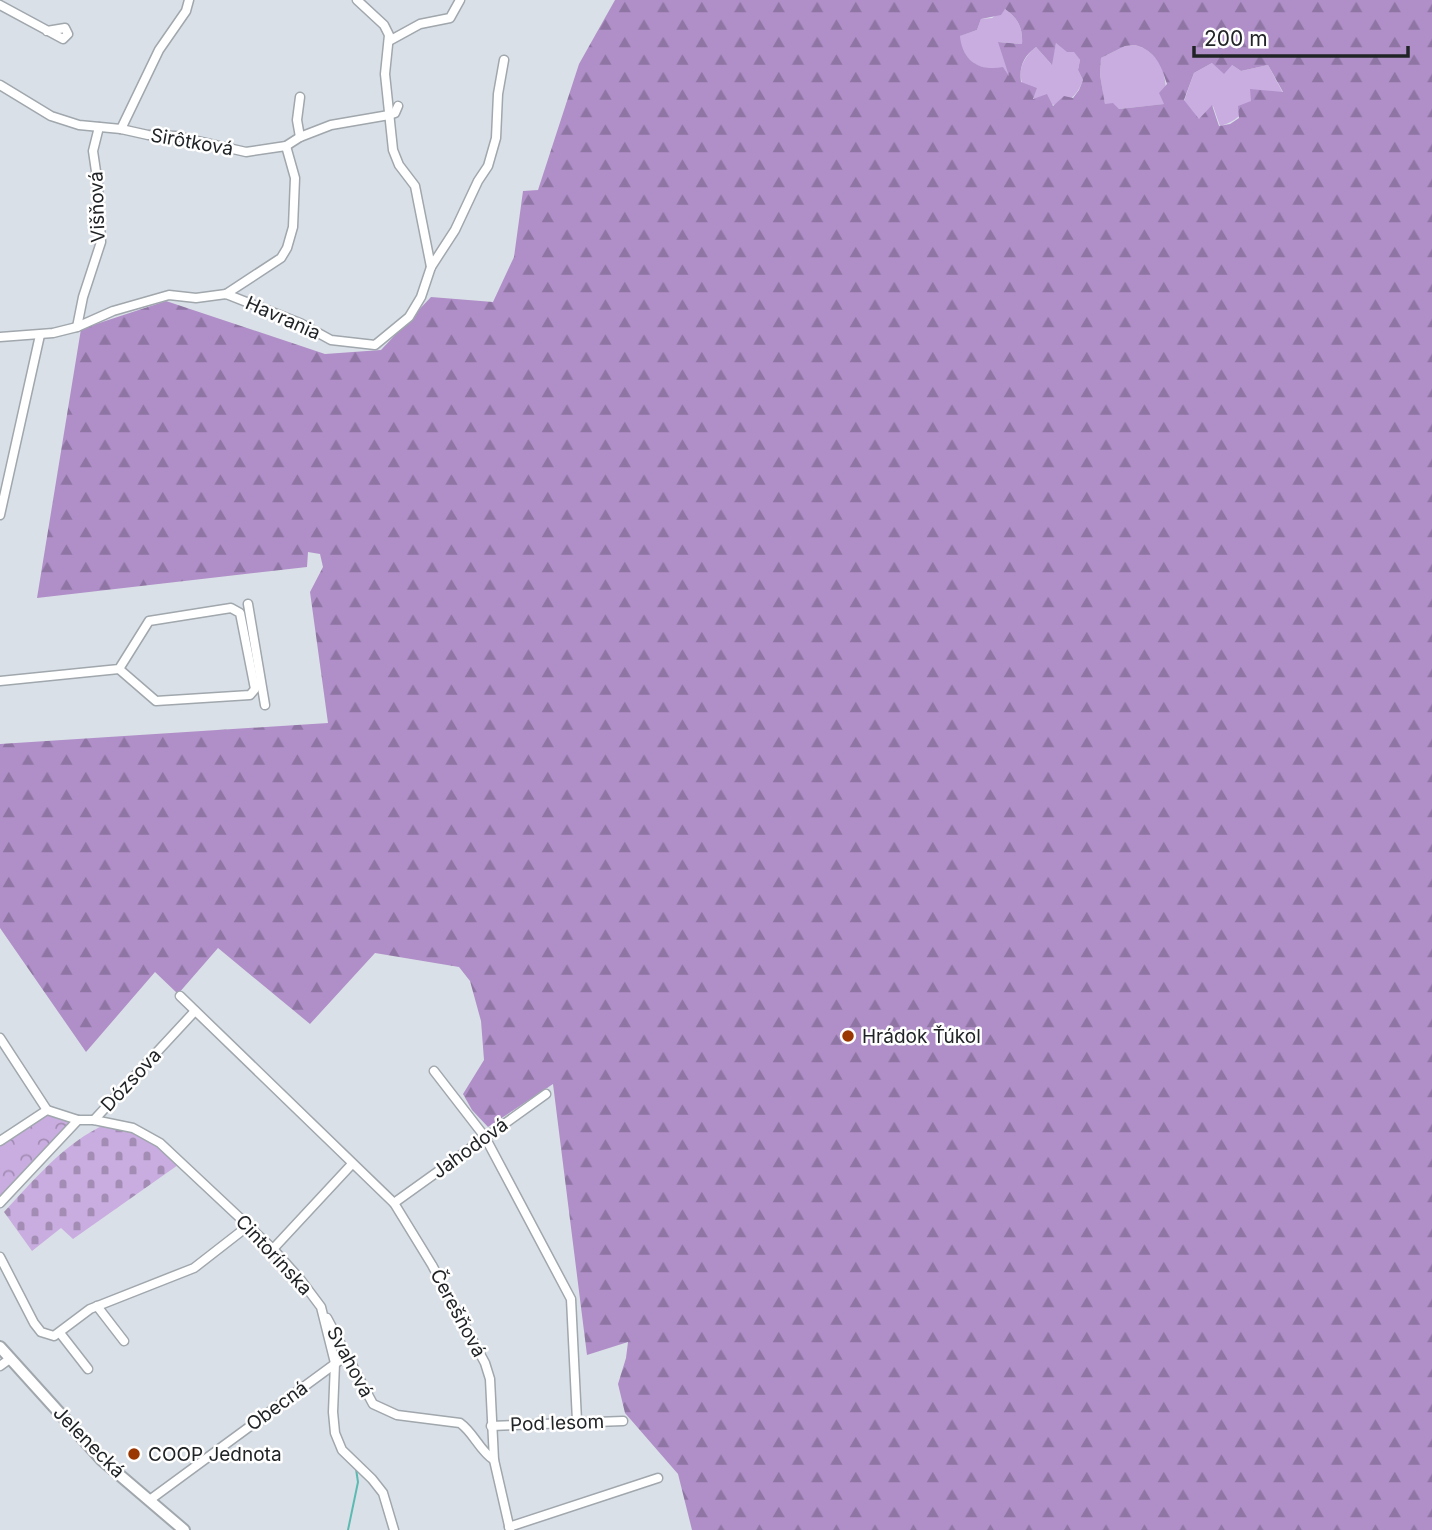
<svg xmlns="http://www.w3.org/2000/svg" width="1432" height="1530" font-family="Inter,sans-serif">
  <defs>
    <pattern id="forest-firs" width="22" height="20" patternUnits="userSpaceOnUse" patternTransform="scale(1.75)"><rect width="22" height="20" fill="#b08fc9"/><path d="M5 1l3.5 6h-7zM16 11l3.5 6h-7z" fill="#8f75a3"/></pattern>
    <pattern id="cemetery-stones" width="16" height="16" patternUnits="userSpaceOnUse" patternTransform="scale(1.75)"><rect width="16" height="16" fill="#c9ade0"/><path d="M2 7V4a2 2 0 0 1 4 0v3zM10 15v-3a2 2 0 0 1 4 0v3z" fill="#a38db5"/></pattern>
    <pattern id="park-crowns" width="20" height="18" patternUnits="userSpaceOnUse" patternTransform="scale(1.75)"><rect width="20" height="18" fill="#c9ade0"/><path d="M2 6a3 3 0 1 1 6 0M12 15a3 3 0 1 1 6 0" fill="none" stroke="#a38db5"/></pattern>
  </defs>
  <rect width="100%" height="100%" fill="#dae0e7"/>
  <g fill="#c9ade0">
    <path d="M1005 9C1018 18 1023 28 1022 44L999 42 1011 80 1003 68C979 72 962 60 959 36L977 30 981 19 992 18Z"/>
    <path d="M1056 43 1074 51 1080 60 1078 70 1083 80C1063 136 989 85 1036 47L1051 64Z"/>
    <path d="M1135 45C1163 53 1168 78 1165 104L1119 109 1105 105 1100 75 1101 58 1125 46Z"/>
    <path d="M1212 63 1232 65 1241 71 1268 65 1283 93 1251 101C1242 114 1236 122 1220 126L1213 106 1199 120 1184 101 1194 73Z"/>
  </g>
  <path fill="url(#forest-firs)" fill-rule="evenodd" d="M615 0H1432V1530H692L678 1474 625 1413 618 1384 626 1358 628 1342 587 1355 553 1084 488 1127 472 1110 463 1094 484 1060 481 1021 470 981 459 967 375 953 310 1024 218 948 178 994 155 972 86 1052 0 928V744L328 723 310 592 323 567 320 554 308 552 307 567 37 598 81 329 166 301 325 354 381 350 431 297 493 302 514 257 523 191 538 190 579 64ZM1005 9C1018 18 1023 28 1022 44L998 42 1009 76 1003 67C979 72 962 60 960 36L977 30 981 19 1001 15ZM1056 43 1067 52H1074L1080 60 1078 70 1083 80 1079 90 1073 98 1064 96 1053 106 1047 94 1033 99 1037 88 1021 82C1019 67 1023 57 1036 47L1052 65ZM1135 45C1156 51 1161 65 1167 84L1159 93 1164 104 1119 109 1113 103 1105 104 1100 75 1101 58 1125 46ZM1212 63 1224 74 1232 65 1241 71 1268 65 1283 92 1250 89 1251 101 1238 106 1239 118 1230 124 1219 126 1212 105 1199 119 1184 100 1194 73Z"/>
  <path fill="url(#cemetery-stones)" d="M106 1124C134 1127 158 1146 178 1165L73 1239 61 1228 32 1251 4 1212C35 1179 64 1143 106 1124Z"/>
  <polygon fill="url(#park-crowns)" points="42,1112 68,1118 71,1122 0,1199 0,1141"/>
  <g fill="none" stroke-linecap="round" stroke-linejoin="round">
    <polyline stroke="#5bbab2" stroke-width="2" points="348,1530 358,1482 356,1469"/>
    <defs>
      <g id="street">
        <polyline points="357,0 384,25 389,35 385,74 393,150 399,165 415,186 431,267"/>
        <polyline points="0,5 63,39 68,34 65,28 47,31"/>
        <polyline points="389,41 420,24 450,18 460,0"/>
        <polyline points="0,85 51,116 79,125 121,129 148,135 176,136 246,152 286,146 300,137 331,125 389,115 395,113 398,106"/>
        <polyline points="121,129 159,50 186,11 189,0"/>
        <polyline points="300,137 297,120 300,97"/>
        <polyline points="226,294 281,258 287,248 293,227 295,178 286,146"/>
        <polyline points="77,327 83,297 101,242 98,185 93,151 99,127"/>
        <polyline points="0,337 53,333 77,327 113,311 169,295 196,298 226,294 300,323 331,340 375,345 409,317 421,297 431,267 455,230 478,181 488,166 496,138 498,94 504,60"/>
        <polyline points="0,515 40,335"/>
        <polyline points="248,604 265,705"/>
        <polyline points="0,681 119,669 156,701 250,695 255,689 240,613 231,608 149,621 119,669"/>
        <polyline points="180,996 394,1203 432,1265 485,1363 490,1379 494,1460 510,1530"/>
        <polyline points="0,1038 47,1110 78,1120"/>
        <polyline points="434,1071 485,1137 571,1299 577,1421"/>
        <polyline points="94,1120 195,1011"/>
        <polyline points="0,1141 47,1110"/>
        <polyline points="0,1203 78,1120 94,1120 133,1128 160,1143 273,1249 300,1279 321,1307 335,1363 333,1412 335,1433 342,1450 372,1479 383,1493 394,1530"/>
        <polyline points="394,1203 546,1094"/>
        <polyline points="273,1249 352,1164"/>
        <polyline points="0,1257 34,1323 41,1332 54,1336 90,1309 194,1268 248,1226"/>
        <polyline points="97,1306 124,1341"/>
        <path d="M327 1318 373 1404 397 1415 460 1423C474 1433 479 1450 494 1460"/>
        <polyline points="60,1333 88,1369"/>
        <polyline points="0,1366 11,1358"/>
        <polyline points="491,1426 623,1421"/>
        <polyline points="151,1499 347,1355"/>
        <polyline points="509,1527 658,1478"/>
      </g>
      <polyline id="secondary" points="0,1347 102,1460 184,1530"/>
    </defs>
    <use href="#street" stroke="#a0a7ad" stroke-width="11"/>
    <use href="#secondary" stroke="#a0a7ad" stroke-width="14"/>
    <use href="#street" stroke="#fff" stroke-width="8"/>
    <use href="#secondary" stroke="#fff" stroke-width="10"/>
  </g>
  <g fill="#9a3601" stroke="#fff" stroke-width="2.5">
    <circle cx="848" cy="1036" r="7"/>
    <circle cx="134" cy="1454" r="7"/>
  </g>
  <g text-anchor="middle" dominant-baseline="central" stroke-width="5" stroke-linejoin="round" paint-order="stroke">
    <g font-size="19" fill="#212426" stroke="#fff">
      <text transform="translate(192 142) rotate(10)">Sirôtková</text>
      <text transform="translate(97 207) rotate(-92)">Višňová</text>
      <text transform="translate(283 318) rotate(24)">Havrania</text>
      <text transform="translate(131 1080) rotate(-47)">Dózsova</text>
      <text transform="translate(470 1148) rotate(-36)">Jahodová</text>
      <text transform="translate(274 1255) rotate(47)">Cintorínska</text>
      <text transform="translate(458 1313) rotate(62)">Čerešňová</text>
      <text transform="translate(350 1362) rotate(62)">Svahová</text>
      <text transform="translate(277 1406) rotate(-36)">Obecná</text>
      <text transform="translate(557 1423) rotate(-2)">Pod lesom</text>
      <text transform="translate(89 1442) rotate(45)">Jelenecká</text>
    </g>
    <g font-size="19" fill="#212426" stroke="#fff" text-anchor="start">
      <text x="862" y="1036">Hrádok Ťúkol</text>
      <text x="148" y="1454">COOP Jednota</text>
    </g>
  </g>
  <path d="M1194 46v10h214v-10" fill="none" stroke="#212426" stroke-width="3.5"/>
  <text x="1204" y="46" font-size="21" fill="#212426" stroke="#ffffff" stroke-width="5" paint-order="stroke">200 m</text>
</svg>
